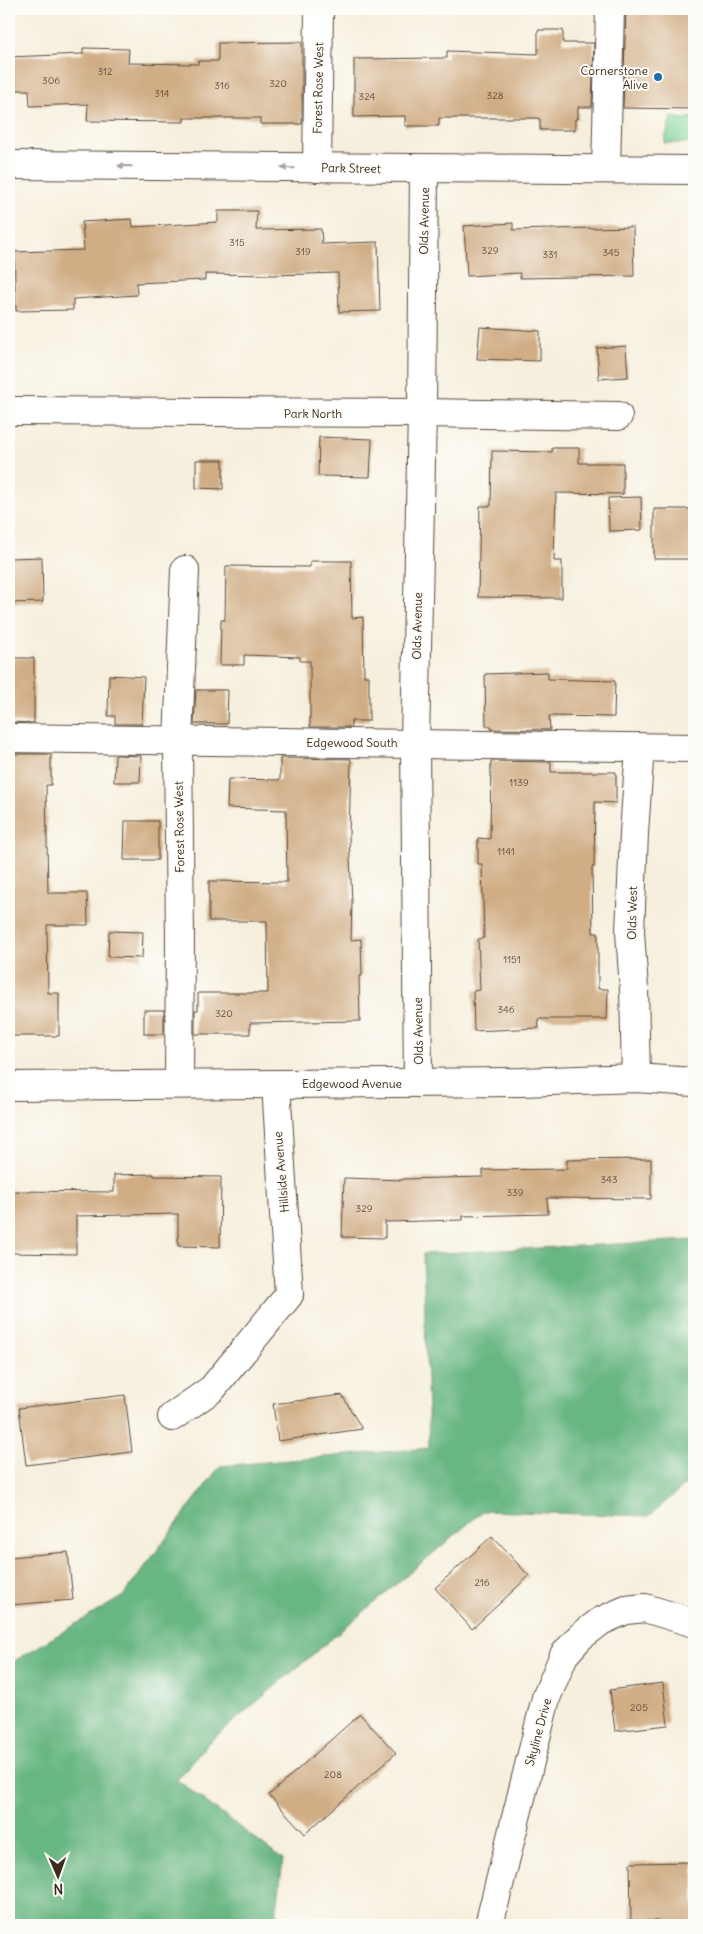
<svg xmlns="http://www.w3.org/2000/svg" width="703" height="1934" font-family="Delius,sans-serif">
  <rect width="100%" height="100%" fill="#fdfcf7"/>
  <filter id="ink" filterUnits="userSpaceOnUse"><feTurbulence type="fractalNoise" baseFrequency=".02" numOctaves="2"/><feDisplacementMap in="SourceGraphic" scale="10" xChannelSelector="R" yChannelSelector="G"/><feConvolveMatrix kernelMatrix="1 2 1 2 8 2 1 2 1" color-interpolation-filters="sRGB"/></filter>
  <filter id="wash" filterUnits="userSpaceOnUse"><feTurbulence type="fractalNoise" baseFrequency=".0096" numOctaves="4" result="noise"/><feDisplacementMap in="SourceGraphic" scale="20" xChannelSelector="R" yChannelSelector="G"/><feGaussianBlur stdDeviation="1.12" result="paint"/><feColorMatrix in="noise" values="0 0 0 0 0 0 0 0 0 0 0 0 0 0 0 0 0 1.4 0 .05"/><feComposite in="paint" operator="in"/></filter>
  <g filter="url(#wash)">
    <rect width="100%" height="100%" fill="#f6efdd"/>
    <polygon fill="#7fd599" stroke="#5d805c" points="671,117 685,119 694,117 694,143 664,143"/>
    <polygon fill="#67b681" stroke="#517050" points="694,1240 694,1478 649,1516 483,1511 208,1743 177,1780 283,1860 275,1925 9,1925 9,1664 123,1596 220,1466 429,1448 423,1254"/>
    <g id="blocks">
      <g fill="#d0ad85">
        <polygon points="626,9 694,9 693,109 623,108"/>
        <polygon points="538,30 563,30 563,43 594,43 592,107 578,107 578,119 575,119 575,130 540,130 540,119 537,118 439,118 439,126 405,126 405,116 354,117 354,59 447,58 447,51 538,54"/>
        <polygon points="302,42 302,124 260,124 260,118 184,118 184,122 87,121 88,104 30,106 29,90 9,90 9,57 83,54 83,48 129,49 128,63 198,64 198,61 218,61 218,43"/>
        <polygon points="218,211 257,211 256,230 321,229 322,244 378,242 380,311 339,312 338,273 275,275 205,274 205,280 136,283 137,295 73,299 73,310 16,311 14,252 84,250 82,222 132,219 133,227 218,222"/>
        <polygon points="513,223 513,230 633,227 634,276 520,278 520,273 467,276 464,226"/>
        <polygon points="480,327 540,331 540,361 477,359"/>
        <polygon points="626,346 628,377 599,379 597,348"/>
        <polygon points="319,437 372,439 370,477 318,476"/>
        <polygon points="552,448 579,448 579,463 623,463 623,494 556,493 554,561 562,561 562,598 478,597 480,506 491,506 492,451 552,452"/>
        <polygon points="196,460 223,460 223,489 196,488"/>
        <polygon points="641,497 642,530 609,531 608,498"/>
        <polygon points="654,509 693,509 692,559 654,559"/>
        <polygon points="42,557 43,602 9,603 9,558"/>
        <polygon points="310,561 351,561 352,618 363,617 364,676 369,676 369,721 351,721 351,727 310,727 310,661 300,661 300,657 244,655 244,665 220,665 221,620 225,620 226,566 310,567"/>
        <polygon points="9,658 34,658 34,723 9,722"/>
        <polygon points="548,672 548,679 615,681 614,717 549,716 550,730 491,729 491,726 486,726 485,674"/>
        <polygon points="109,675 144,677 142,724 115,724 115,716 108,716"/>
        <polygon points="196,690 228,690 227,724 194,724"/>
        <polygon points="9,754 51,754 51,785 46,785 48,893 87,893 88,925 47,925 48,993 59,993 59,1036 9,1036"/>
        <polygon points="115,755 141,756 140,782 114,782"/>
        <polygon points="280,758 351,759 349,836 352,902 351,940 361,939 362,976 359,976 360,1021 250,1023 250,1034 195,1034 195,1010 198,1010 198,993 268,993 267,921 209,921 209,881 287,882 286,810 227,808 228,779 280,780"/>
        <polygon points="491,761 551,762 551,772 616,772 616,803 595,802 594,867 592,867 593,933 598,933 598,989 608,989 607,1019 538,1019 539,1028 474,1031 473,991 480,990 478,939 484,938 482,864 478,864 478,838 490,839"/>
        <polygon points="125,821 158,821 158,860 124,860"/>
        <polygon points="109,931 143,932 142,958 108,957"/>
        <rect x="144" y="1010" width="20" height="24"/>
        <polygon points="651,1159 651,1199 547,1198 548,1214 463,1216 463,1220 385,1222 385,1238 342,1237 344,1178 403,1180 403,1179 483,1177 483,1170 567,1169 567,1160"/>
        <polygon points="154,1174 154,1176 221,1177 220,1247 178,1246 178,1214 76,1216 76,1254 9,1253 9,1191 114,1192 114,1175"/>
        <polygon points="125,1395 132,1452 26,1465 19,1408"/>
        <polygon points="342,1395 362,1429 278,1441 273,1404"/>
        <polygon points="492,1536 529,1576 472,1629 435,1588"/>
        <polygon points="68,1552 73,1600 9,1605 9,1557"/>
        <polygon points="663,1683 668,1725 615,1731 610,1690"/>
        <polygon points="360,1714 396,1753 305,1834 269,1795"/>
        <polygon points="694,1862 694,1925 658,1925 658,1921 631,1921 630,1863"/>
      </g>
    </g>
  </g>
  <g filter="url(#ink)">
    <use href="#blocks" fill-opacity="0" stroke="#57483b" stroke-width="1"/>
    <g fill="none" stroke-linecap="round" stroke-linejoin="round">
      <defs>
        <g id="minor">
          <polyline points="9,165 694,170"/>
          <polyline points="317,168 319,9"/>
          <polyline points="606,169 610,9"/>
          <polyline points="9,411 422,413 618,416"/>
          <polyline points="9,738 694,748"/>
          <polyline points="636,1078 634,989 630,932 634,833 640,747"/>
          <polyline points="418,1083 415,743 422,413 424,169"/>
          <polyline points="179,1084 180,938 178,741 185,570"/>
          <polyline points="9,1086 521,1082 636,1078 694,1082"/>
          <polyline points="172,1417 212,1389 289,1295 276,1084"/>
          <polyline points="489,1925 546,1698 564,1655 580,1637 601,1621 626,1610 645,1608 694,1623"/>
        </g>
      </defs>
      <use href="#minor" stroke="#57483b" stroke-width="30"/>
      <use href="#minor" stroke="#fff" stroke-width="28"/>
    </g>
    <defs><path id="oneway-solid" d="M-6-.8H1V-3.2L6.5 0L1 3.2V.8H-6Z" transform="scale(1.25)"/></defs>
    <g fill="#a79f9a">
      <use href="#oneway-solid" transform="translate(125 166) rotate(-179)"/>
      <use href="#oneway-solid" transform="translate(288 168) rotate(-179)"/>
    </g>
  </g>
  <circle fill="#1f6fb2" stroke="#fdfcf7" stroke-width="2" cx="658" cy="77" r="5"/>
  <g text-anchor="middle" dominant-baseline="central" stroke-width="4" stroke-linejoin="round" paint-order="stroke">
    <g font-size="10" fill="#604b38">
      <text x="105" y="71">312</text>
      <text x="51" y="80">306</text>
      <text x="278" y="83">320</text>
      <text x="222" y="85">316</text>
      <text x="162" y="93">314</text>
      <text x="495" y="95">328</text>
      <text x="367" y="96">324</text>
      <text x="237" y="242">315</text>
      <text x="490" y="250">329</text>
      <text x="303" y="251">319</text>
      <text x="611" y="252">345</text>
      <text x="550" y="254">331</text>
      <text x="519" y="782">1139</text>
      <text x="506" y="851">1141</text>
      <text x="512" y="959">1151</text>
      <text x="506" y="1009">346</text>
      <text x="224" y="1013">320</text>
      <text x="609" y="1179">343</text>
      <text x="515" y="1192">339</text>
      <text x="364" y="1208">329</text>
      <text x="482" y="1582">216</text>
      <text x="639" y="1707">205</text>
      <text x="333" y="1774">208</text>
    </g>
    <g font-size="12" fill="#3b2a1e" stroke="#fdfcf7" text-anchor="end">
      <text x="648" y="70">Cornerstone<tspan x="648" dy="14">Alive</tspan></text>
    </g>
    <g font-size="12" fill="#3b2a1e" stroke="#fdfcf7">
      <text transform="translate(318 88) rotate(-89)">Forest Rose West</text>
      <text transform="translate(351 168) rotate(1)">Park Street</text>
      <text transform="translate(424 221) rotate(-89)">Olds Avenue</text>
      <text x="313" y="413">Park North</text>
      <text transform="translate(417 626) rotate(-89)">Olds Avenue</text>
      <text x="352" y="742">Edgewood South</text>
      <text transform="translate(179 827) rotate(-91)">Forest Rose West</text>
      <text transform="translate(632 913) rotate(-89)">Olds West</text>
      <text transform="translate(418 1031) rotate(-91)">Olds Avenue</text>
      <text x="352" y="1083">Edgewood Avenue</text>
      <text transform="translate(281 1172) rotate(-95)">Hillside Avenue</text>
      <text transform="translate(538 1732) rotate(-75)">Skyline Drive</text>
    </g>
  </g>
  <rect width="703" height="1934" fill="none" stroke="#fdfcf7" stroke-width="30"/>
  <g transform="translate(58 1876) rotate(178)" stroke="#fdfcf7" stroke-width="4" paint-order="stroke">
  <path d="M0-4L9 19L0 12L-9 19Z" fill="#3b2a1e"/>
  <text y="-8" font-size="14" font-weight="bold" text-anchor="middle" fill="#3b2a1e">N</text>
  </g>
</svg>
